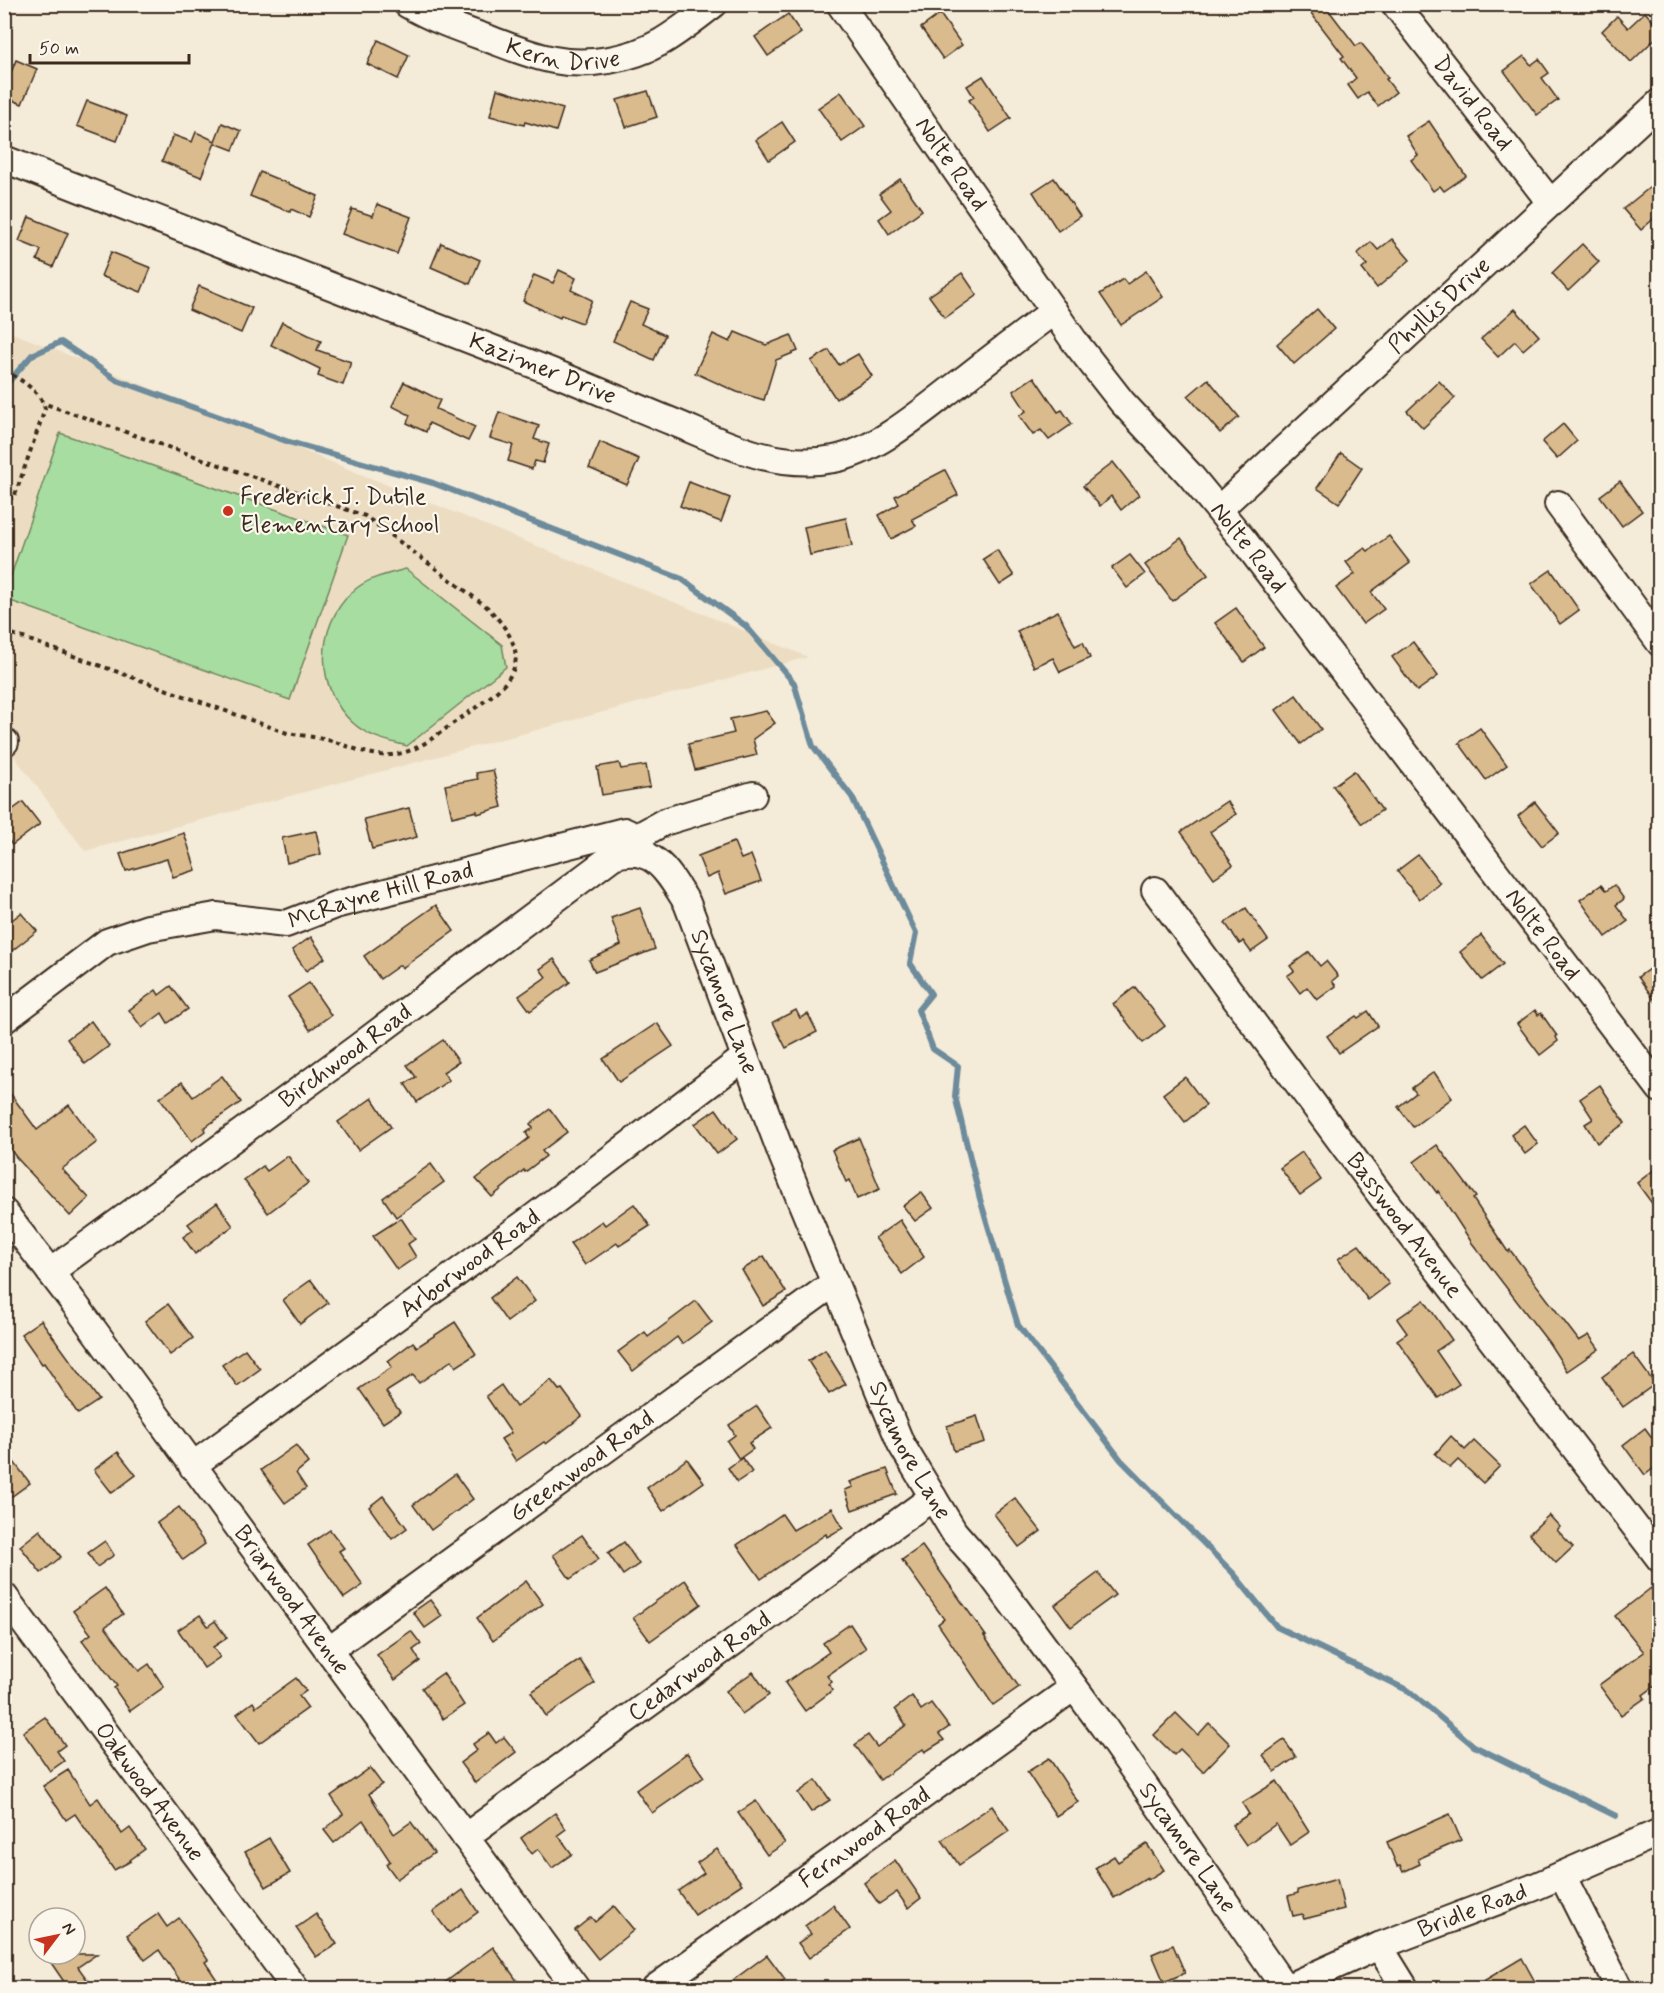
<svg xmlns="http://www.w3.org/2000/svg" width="1664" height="1993" font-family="Mynerve,sans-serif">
  <rect width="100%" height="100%" fill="#f4ebd9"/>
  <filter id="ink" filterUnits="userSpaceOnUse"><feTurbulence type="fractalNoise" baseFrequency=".0167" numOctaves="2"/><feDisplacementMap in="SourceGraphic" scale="12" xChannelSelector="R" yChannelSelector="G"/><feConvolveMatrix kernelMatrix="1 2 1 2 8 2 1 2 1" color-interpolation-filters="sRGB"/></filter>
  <g filter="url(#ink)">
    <polygon fill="#ecddc2" points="5,330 94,365 808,657 85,851 5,744"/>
    <g fill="#a7dda0" stroke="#71845f" stroke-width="1.5">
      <polygon points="60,433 348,535 290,700 5,599 5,593"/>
      <path d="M406 569 502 645 506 667 407 746C388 741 368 737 353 723 315 689 315 627 352 592 367 578 387 574 406 569Z"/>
    </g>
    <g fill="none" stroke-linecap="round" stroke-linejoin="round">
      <polyline stroke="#6d8b9b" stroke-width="6" points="4,387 32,355 61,342 117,380 289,442 433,483 682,579 746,626 794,683 813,746 852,797 916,933 910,963 931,994 918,1010 933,1049 958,1066 955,1096 980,1199 1018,1325 1121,1460 1233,1573 1277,1627 1409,1691 1474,1746 1616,1816"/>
    </g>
    <g fill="#dabb8d" stroke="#3b2a1e" stroke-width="1.5">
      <polygon points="1304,4 1324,4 1356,46 1361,43 1376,61 1388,78 1386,79 1396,92 1378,106 1367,92 1358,99 1348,85 1356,78 1341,58 1344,56"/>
      <polygon points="1645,12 1659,28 1659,35 1631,62 1602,31 1617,16 1628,28"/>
      <polygon points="788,14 801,33 768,56 755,37"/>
      <polygon points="940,14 962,45 943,59 921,28"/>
      <polygon points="378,40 409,55 398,79 367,64"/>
      <polygon points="1524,56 1531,65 1539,59 1549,73 1542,78 1558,100 1537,115 1504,71"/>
      <polygon points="16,60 37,69 22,104 4,97 4,67 12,70"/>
      <polygon points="983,76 1011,118 990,132 969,100 974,97 967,86"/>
      <polygon points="497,89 563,109 556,131 525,122 524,125 490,116"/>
      <polygon points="648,91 657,117 626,127 617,100"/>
      <polygon points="841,92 865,126 842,142 818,108"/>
      <polygon points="87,101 127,116 117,141 77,126"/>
      <polygon points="1429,121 1466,176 1444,191 1440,186 1433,191 1411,160 1418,155 1406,136"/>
      <polygon points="782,122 795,142 769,160 756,140"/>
      <polygon points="222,123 241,131 233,150 215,143 201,177 162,161 173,135 192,142 196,132 215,141"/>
      <polygon points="260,172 318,196 309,217 291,209 290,212 250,196"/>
      <polygon points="1054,178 1080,216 1058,231 1033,192"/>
      <polygon points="900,179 922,210 889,234 879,219 891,210 879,194"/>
      <polygon points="1659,180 1659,214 1641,230 1623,209"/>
      <polygon points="377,204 411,217 397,254 342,234 352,209 373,216"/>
      <polygon points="29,217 68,233 53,267 37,260 41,250 19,241"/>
      <polygon points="1392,239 1410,260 1377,288 1362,269 1367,265 1357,254 1371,242 1378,250"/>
      <polygon points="441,243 480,260 470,284 431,267"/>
      <polygon points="1582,244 1599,262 1568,291 1552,273"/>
      <polygon points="111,252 151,268 141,292 101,276"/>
      <polygon points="559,270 576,278 571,290 592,300 582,323 561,315 560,318 523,301 534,275 553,283"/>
      <polygon points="1146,271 1163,297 1121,325 1100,294 1123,279 1127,284"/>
      <polygon points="962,273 977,295 945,318 929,296"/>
      <polygon points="199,286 252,308 241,333 189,310"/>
      <polygon points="630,302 648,309 641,324 665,335 654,360 613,341"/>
      <polygon points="1317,309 1334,329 1294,364 1277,344"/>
      <polygon points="1515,309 1539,336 1523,350 1515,341 1498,357 1481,339"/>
      <polygon points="282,322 321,341 317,350 351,362 343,385 318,376 320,369 271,345"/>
      <polygon points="735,332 766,345 791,335 798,351 776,360 764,400 737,392 695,373 713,334 730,342"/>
      <polygon points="829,350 839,365 858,354 872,376 836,399 811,361"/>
      <polygon points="1034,377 1058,412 1062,410 1072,424 1049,440 1041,430 1033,435 1019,416 1026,411 1013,391"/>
      <polygon points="1208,379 1239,417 1220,433 1188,396"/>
      <polygon points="1439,381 1455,398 1423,428 1407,411"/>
      <polygon points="404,382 440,400 436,409 475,427 468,441 429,423 426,432 407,423 410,415 392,406"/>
      <polygon points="499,412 539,426 534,439 549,444 543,463 535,461 532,469 508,461 513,445 490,438"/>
      <polygon points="1563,424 1577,441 1557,459 1542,442"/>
      <polygon points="600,442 639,459 627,485 589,468"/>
      <polygon points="1341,453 1362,468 1339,503 1317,488"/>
      <polygon points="1113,462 1139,495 1121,510 1111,496 1100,506 1083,486"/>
      <polygon points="945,470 958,495 912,519 916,526 891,539 879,515 899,504 895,496"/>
      <polygon points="1620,481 1642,511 1622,526 1600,496"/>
      <polygon points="689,482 730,498 721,522 680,506"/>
      <polygon points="846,518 852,546 810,555 804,527"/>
      <polygon points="1389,536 1410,563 1371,592 1384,609 1363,624 1336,588 1355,574 1346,562 1365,548 1368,551"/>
      <polygon points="1181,538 1208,575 1172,601 1145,565"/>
      <polygon points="997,550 1014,576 1000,585 983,559"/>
      <polygon points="1130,555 1145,574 1127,588 1112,568"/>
      <polygon points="1551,570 1579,610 1560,624 1531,584"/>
      <polygon points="1236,608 1264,647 1244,662 1215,623"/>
      <polygon points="1058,611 1075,646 1083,642 1090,658 1060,672 1053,658 1034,667 1017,631"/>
      <polygon points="1413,642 1438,676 1417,691 1392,657"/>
      <polygon points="1296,695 1321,729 1301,744 1276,710"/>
      <polygon points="766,711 775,723 753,739 757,755 695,770 688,744 734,733 730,719"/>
      <polygon points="1480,728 1507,765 1486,780 1459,743"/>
      <polygon points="619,763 621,769 646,765 650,787 602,795 597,767"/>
      <polygon points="493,770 502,807 477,814 477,811 452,817 445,785 478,779 476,773"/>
      <polygon points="1354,771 1382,810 1362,824 1333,786"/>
      <polygon points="1227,801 1236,814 1210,832 1233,865 1214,878 1181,832"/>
      <polygon points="23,802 40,824 12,845 4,834 4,816"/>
      <polygon points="1535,802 1559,833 1542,846 1518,816"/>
      <polygon points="409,808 417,837 372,849 364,819"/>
      <polygon points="316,831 321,854 287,863 282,838"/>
      <polygon points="184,833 196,870 173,877 167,859 126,871 120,854"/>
      <polygon points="734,842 741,859 751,855 761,881 726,894 718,873 707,878 698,856"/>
      <polygon points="1418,855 1440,883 1419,899 1397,871"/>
      <polygon points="1601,885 1606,891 1614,885 1624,899 1616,905 1628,921 1606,937 1580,900"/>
      <polygon points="436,905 454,931 402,968 400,965 380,979 364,956"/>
      <polygon points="640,908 655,949 595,972 589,960 621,945 611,918"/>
      <polygon points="1246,908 1268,940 1251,952 1243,941 1240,944 1225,923"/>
      <polygon points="21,913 37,931 4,957 4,926"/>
      <polygon points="1481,935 1503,964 1482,980 1460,952"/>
      <polygon points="311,937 325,958 306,971 292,950"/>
      <polygon points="1309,952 1320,966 1326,961 1338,976 1332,981 1336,986 1317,1000 1307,987 1300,993 1287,976 1294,971 1290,966"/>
      <polygon points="554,959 570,982 530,1011 519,996 546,977 540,969"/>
      <polygon points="1659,962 1659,1006 1638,977"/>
      <polygon points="309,983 331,1015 310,1030 288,997"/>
      <polygon points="171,986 188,1009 168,1023 162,1013 142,1028 129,1010 156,990 159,995"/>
      <polygon points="1135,987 1165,1026 1143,1043 1113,1004"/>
      <polygon points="796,1010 800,1018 808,1014 817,1032 786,1048 773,1022"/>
      <polygon points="1535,1010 1538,1015 1541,1013 1557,1036 1556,1037 1558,1041 1540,1055 1517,1024"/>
      <polygon points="1368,1011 1378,1026 1339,1053 1327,1036 1356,1016 1358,1018"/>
      <polygon points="91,1021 109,1046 85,1064 67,1039"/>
      <polygon points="657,1023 673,1046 619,1082 603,1059"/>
      <polygon points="443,1040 459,1062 443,1072 449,1080 417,1102 405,1084 416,1077 407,1065"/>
      <polygon points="1434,1072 1452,1098 1413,1127 1398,1107 1416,1093 1412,1088"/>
      <polygon points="222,1076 241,1102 204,1128 205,1131 192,1141 160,1098 182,1082 193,1097"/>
      <polygon points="1185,1077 1206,1105 1185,1122 1163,1094"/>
      <polygon points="4,1085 37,1130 69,1105 97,1142 62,1169 89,1198 70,1216 16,1157 4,1141"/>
      <polygon points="1600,1085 1625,1123 1597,1143 1585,1124 1593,1119 1580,1099"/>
      <polygon points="372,1098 391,1127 358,1150 338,1122"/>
      <polygon points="550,1109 567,1132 542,1151 546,1156 525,1172 524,1170 492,1197 476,1179 529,1138 526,1133 533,1128 530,1124"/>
      <polygon points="716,1109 737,1139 717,1154 695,1124"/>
      <polygon points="1524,1125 1538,1144 1525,1154 1511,1135"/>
      <polygon points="859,1138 880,1189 857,1199 850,1180 846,1182 832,1150"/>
      <polygon points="1437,1145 1476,1197 1473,1199 1508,1252 1510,1250 1579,1341 1589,1335 1599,1349 1567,1371 1549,1343 1472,1243 1438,1191 1437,1193 1414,1162"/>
      <polygon points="1302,1152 1321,1180 1300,1195 1280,1168"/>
      <polygon points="288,1156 308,1183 268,1213 244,1180 263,1166 267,1171"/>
      <polygon points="431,1164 444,1182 396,1217 383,1198"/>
      <polygon points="1659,1166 1659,1213 1637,1183"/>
      <polygon points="921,1192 933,1208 915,1221 903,1206"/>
      <polygon points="217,1203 233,1226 195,1254 183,1237 193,1230 188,1224"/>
      <polygon points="634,1204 650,1226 619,1246 617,1243 585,1265 570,1244 602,1221 605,1225"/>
      <polygon points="401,1218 415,1239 408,1244 416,1257 397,1270 373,1236"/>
      <polygon points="900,1220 924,1257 902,1274 875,1238"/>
      <polygon points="1359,1245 1389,1284 1368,1300 1338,1259"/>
      <polygon points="764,1256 786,1292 763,1306 742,1270"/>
      <polygon points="517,1277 535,1301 507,1322 490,1298"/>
      <polygon points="311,1280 328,1303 300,1324 283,1300"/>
      <polygon points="1424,1300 1452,1340 1436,1351 1459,1384 1438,1398 1397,1340 1407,1333 1397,1319"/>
      <polygon points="696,1301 712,1322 682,1344 677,1337 633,1371 618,1352 645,1332 648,1337"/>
      <polygon points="168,1304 193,1338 170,1355 145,1321"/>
      <polygon points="41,1320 99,1400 78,1414 44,1363 42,1364 21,1334"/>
      <polygon points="455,1322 476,1354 456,1367 452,1360 419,1383 413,1375 386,1392 400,1412 383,1423 359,1389 392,1367 388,1361 413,1342 417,1347"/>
      <polygon points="245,1349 260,1369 237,1386 222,1365"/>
      <polygon points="825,1350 846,1384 829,1394 808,1361"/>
      <polygon points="1633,1354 1655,1384 1623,1407 1602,1377"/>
      <polygon points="551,1380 559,1390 562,1389 582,1416 546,1444 544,1442 516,1461 501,1439 511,1433 486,1396 501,1385 516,1407"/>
      <polygon points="757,1406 772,1428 749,1443 753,1449 739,1459 727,1441 735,1435 729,1425"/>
      <polygon points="977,1416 985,1442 954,1451 947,1426"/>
      <polygon points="1645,1428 1659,1447 1659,1464 1645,1475 1623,1445"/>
      <polygon points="1451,1436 1465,1450 1474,1441 1500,1466 1483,1483 1458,1460 1450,1468 1435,1454"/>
      <polygon points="296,1445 308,1463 296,1473 306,1488 285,1503 261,1470"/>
      <polygon points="4,1449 30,1483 4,1502"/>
      <polygon points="118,1452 136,1475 112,1493 94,1470"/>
      <polygon points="742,1458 752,1472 737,1482 728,1468"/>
      <polygon points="687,1459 704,1482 663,1511 647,1488"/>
      <polygon points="887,1469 897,1494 852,1510 845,1490 853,1487 850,1482"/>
      <polygon points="455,1474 473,1499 431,1530 413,1505"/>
      <polygon points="383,1496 407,1528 392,1539 369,1507"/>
      <polygon points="1015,1498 1041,1531 1019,1547 994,1514"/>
      <polygon points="179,1507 205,1544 183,1560 157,1523"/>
      <polygon points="832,1508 843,1528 827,1537 826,1534 761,1579 737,1545 782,1514 793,1530"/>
      <polygon points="1549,1515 1560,1527 1557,1530 1573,1547 1556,1563 1529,1534"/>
      <polygon points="40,1530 61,1557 41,1573 20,1546"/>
      <polygon points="330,1530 344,1548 339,1551 363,1585 344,1598 308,1545"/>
      <polygon points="582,1535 599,1559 570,1579 553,1555"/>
      <polygon points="105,1541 114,1555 97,1567 88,1553"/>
      <polygon points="624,1542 639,1564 623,1575 608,1553"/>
      <polygon points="922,1546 986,1636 984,1636 1019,1687 993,1705 938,1624 944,1619 902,1560"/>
      <polygon points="1098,1573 1115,1595 1071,1627 1055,1605"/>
      <polygon points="685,1580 701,1604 650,1641 633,1618"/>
      <polygon points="526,1581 543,1604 493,1641 477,1618"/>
      <polygon points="105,1588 123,1614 105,1627 139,1671 149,1664 164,1687 130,1711 114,1688 117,1686 82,1640 91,1634 73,1611"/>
      <polygon points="1651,1588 1659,1600 1659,1683 1643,1695 1645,1698 1621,1715 1599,1685 1644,1652 1615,1616"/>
      <polygon points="430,1600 442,1616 425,1628 413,1612"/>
      <polygon points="200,1615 208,1626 215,1621 227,1638 213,1647 220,1657 204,1668 178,1630"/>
      <polygon points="850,1624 866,1648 827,1676 832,1682 828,1684 833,1690 805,1711 785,1683 829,1652 823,1643"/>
      <polygon points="411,1631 421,1644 413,1650 420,1661 395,1680 377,1655"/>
      <polygon points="580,1660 595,1683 546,1716 531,1692"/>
      <polygon points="753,1672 769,1695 742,1714 726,1691"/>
      <polygon points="443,1673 464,1705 443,1719 422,1688"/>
      <polygon points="296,1678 306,1691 299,1696 308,1708 259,1743 237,1714 253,1702 256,1707"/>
      <polygon points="912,1696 921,1710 931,1703 949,1727 939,1734 944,1740 925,1752 923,1749 880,1780 855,1745 868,1735 877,1747 906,1725 895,1709"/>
      <polygon points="1176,1713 1198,1735 1209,1723 1230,1744 1203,1772 1180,1749 1174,1755 1154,1735"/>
      <polygon points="45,1717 65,1745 57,1751 64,1761 50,1771 23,1732"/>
      <polygon points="489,1733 496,1743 504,1737 516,1752 475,1783 460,1763 477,1750 473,1744"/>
      <polygon points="1284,1740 1296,1757 1275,1772 1263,1755"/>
      <polygon points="687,1753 704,1777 652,1813 636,1790"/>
      <polygon points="1049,1758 1078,1802 1056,1816 1027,1772"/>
      <polygon points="370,1768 382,1784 369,1794 394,1834 411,1822 434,1853 397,1879 386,1864 390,1861 363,1820 334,1843 324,1830 343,1814 331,1796"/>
      <polygon points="68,1770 90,1804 98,1798 122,1834 130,1828 145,1849 130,1860 131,1861 114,1870 75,1814 66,1820 43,1786"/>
      <polygon points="816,1780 830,1800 811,1812 798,1793"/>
      <polygon points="1277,1781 1309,1832 1290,1845 1276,1824 1246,1845 1232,1825 1249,1814 1242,1803"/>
      <polygon points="756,1801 785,1843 767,1855 738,1813"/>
      <polygon points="992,1806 1009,1831 959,1865 942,1840"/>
      <polygon points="555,1813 566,1829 558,1835 572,1854 552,1868 538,1849 532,1854 521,1838"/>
      <polygon points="1450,1814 1461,1840 1418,1859 1420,1864 1403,1872 1400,1865 1397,1866 1387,1842"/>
      <polygon points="269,1838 290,1873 266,1887 245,1852"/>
      <polygon points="1147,1844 1164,1870 1148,1880 1147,1878 1114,1898 1095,1868 1114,1856 1118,1862"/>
      <polygon points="717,1849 742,1884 695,1915 678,1891 704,1873 697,1863"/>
      <polygon points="895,1860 921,1898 908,1908 897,1892 879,1904 864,1883"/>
      <polygon points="1337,1879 1344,1909 1304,1919 1302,1914 1293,1916 1288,1896 1298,1893 1298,1890"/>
      <polygon points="463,1890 478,1912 449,1933 433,1912"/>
      <polygon points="833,1905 850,1929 809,1958 798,1943 811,1934 805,1926"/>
      <polygon points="614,1906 634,1930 598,1959 575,1930 591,1917 595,1922"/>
      <polygon points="158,1914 167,1927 179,1918 208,1960 205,1962 223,1989 186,1989 159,1950 145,1960 127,1935"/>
      <polygon points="316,1914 337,1944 316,1957 296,1928"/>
      <polygon points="1173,1945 1185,1973 1164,1982 1152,1954"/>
      <polygon points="493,1947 523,1989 436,1989"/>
      <polygon points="45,1954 97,1954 78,1967 94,1989 69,1989"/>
      <polygon points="767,1955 785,1979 772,1989 721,1989"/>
      <polygon points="1522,1958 1539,1989 1470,1989"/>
    </g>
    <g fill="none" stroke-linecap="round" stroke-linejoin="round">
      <defs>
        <g id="minor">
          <path id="s1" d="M407 4C434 20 464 30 492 40 513 48 532 56 554 60 588 67 631 59 661 42 680 31 697 17 714 4"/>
          <path id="s2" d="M840 4 1075 342 1122 402 1190 475 1245 542 1660 1089"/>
          <path id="s3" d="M1395 4 1550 202"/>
          <path id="s4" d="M4 159C184 230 365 299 545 369 588 386 631 405 673 422 727 444 774 470 834 459 878 451 927 407 962 381 992 357 1023 334 1054 311"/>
          <polyline points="1558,504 1660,643"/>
          <path id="s5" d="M1219 509 1660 102"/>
          <polyline points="4,742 5,742"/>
          <polyline points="637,837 664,822 753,795"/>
          <path id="s6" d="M1155 890 1382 1197 1660 1559"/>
          <path id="s7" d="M4 1020 107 942 148 928 216 916 286 924 335 905 624 831 637 837 645 855"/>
          <path id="s8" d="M4 1212 74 1303 576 1988"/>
          <path id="s9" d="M50 1272 357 1048 613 856C653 842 669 874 687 903L782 1155 901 1444 954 1532 989 1572 1103 1726 1285 1988"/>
          <path id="s10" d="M192 1466 531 1219 745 1057"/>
          <path id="s11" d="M4 1596 295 1988"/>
          <path id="s12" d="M328 1651 834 1283"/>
          <path id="s13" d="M465 1837 933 1497"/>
          <polyline points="1562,1875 1619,1988"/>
          <polyline points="1379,1946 1405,1988"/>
          <path id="s14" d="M655 1988 1074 1687"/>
          <path id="s15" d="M1286 1988 1379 1946 1532 1888 1660 1832"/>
        </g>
      </defs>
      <use href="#minor" stroke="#3b2a1e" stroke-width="30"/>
      <g stroke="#3b2a1e" stroke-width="4" stroke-dasharray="4.5 4.5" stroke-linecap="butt">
        <path d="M4 371C20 378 41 392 45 409L14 498 4 499"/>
        <path d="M4 631 287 733C300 735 314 737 328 740 348 745 369 757 390 755 416 753 434 737 455 722 507 686 544 665 487 607L365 516 43 403"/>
      </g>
      <use href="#minor" stroke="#fbf7ec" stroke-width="26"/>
    </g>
  </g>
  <circle fill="#c8321e" stroke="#fbf7ec" stroke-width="2" cx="228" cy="511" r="6"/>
  <g text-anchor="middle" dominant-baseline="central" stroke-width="4.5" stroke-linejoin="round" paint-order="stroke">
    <g font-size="24" fill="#3b2a1e" stroke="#fbf7ec">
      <text stroke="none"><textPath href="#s1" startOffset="166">Kern Drive</textPath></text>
      <text stroke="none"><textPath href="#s3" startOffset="126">David Road</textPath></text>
      <text stroke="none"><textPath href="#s2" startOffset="195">Nolte Road</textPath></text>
      <text stroke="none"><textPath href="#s5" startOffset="300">Phyllis Drive</textPath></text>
      <text stroke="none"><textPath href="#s4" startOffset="578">Kazimer Drive</textPath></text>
      <text stroke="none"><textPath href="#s2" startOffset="681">Nolte Road</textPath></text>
      <text stroke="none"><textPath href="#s7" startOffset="411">McRayne Hill Road</textPath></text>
      <text stroke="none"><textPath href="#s2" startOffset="1167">Nolte Road</textPath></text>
      <text stroke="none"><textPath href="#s9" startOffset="903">Sycamore Lane</textPath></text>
      <text stroke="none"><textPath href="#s9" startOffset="366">Birchwood Road</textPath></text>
      <text stroke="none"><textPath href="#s6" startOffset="418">Basswood Avenue</textPath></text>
      <text stroke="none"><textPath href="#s10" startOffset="344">Arborwood Road</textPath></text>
      <text stroke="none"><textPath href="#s9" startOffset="1389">Sycamore Lane</textPath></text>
      <text stroke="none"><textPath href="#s12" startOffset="314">Greenwood Road</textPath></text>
      <text stroke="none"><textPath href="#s8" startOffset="483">Briarwood Avenue</textPath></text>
      <text stroke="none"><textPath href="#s13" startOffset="290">Cedarwood Road</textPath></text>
      <text stroke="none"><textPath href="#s11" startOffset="244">Oakwood Avenue</textPath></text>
      <text stroke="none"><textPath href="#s14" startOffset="258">Fernwood Road</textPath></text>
      <text stroke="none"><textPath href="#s9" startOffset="1875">Sycamore Lane</textPath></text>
      <text stroke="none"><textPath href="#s15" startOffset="202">Bridle Road</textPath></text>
    </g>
    <g font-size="24" fill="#3b2a1e" stroke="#fbf7ec" text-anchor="start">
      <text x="240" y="497">Frederick J. Dutile<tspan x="240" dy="28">Elementary School</tspan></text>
    </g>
  </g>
  <rect width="1664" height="1993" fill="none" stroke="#fbf7ec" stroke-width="24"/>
  <rect x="12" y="12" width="1640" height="1969" fill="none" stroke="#3b2a1e" stroke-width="2" filter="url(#ink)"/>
  <g transform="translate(57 1936) rotate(58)"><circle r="28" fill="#fbf7ec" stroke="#aea59a" stroke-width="1.5"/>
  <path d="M0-4.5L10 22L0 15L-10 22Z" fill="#c8321e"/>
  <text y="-9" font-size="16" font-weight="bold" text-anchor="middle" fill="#3b2a1e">N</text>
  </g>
  <path d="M30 54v9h159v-9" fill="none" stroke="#3b2a1e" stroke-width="3"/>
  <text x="39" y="54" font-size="18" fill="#3b2a1e" stroke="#fbf7ec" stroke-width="4.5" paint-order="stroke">50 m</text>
</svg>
